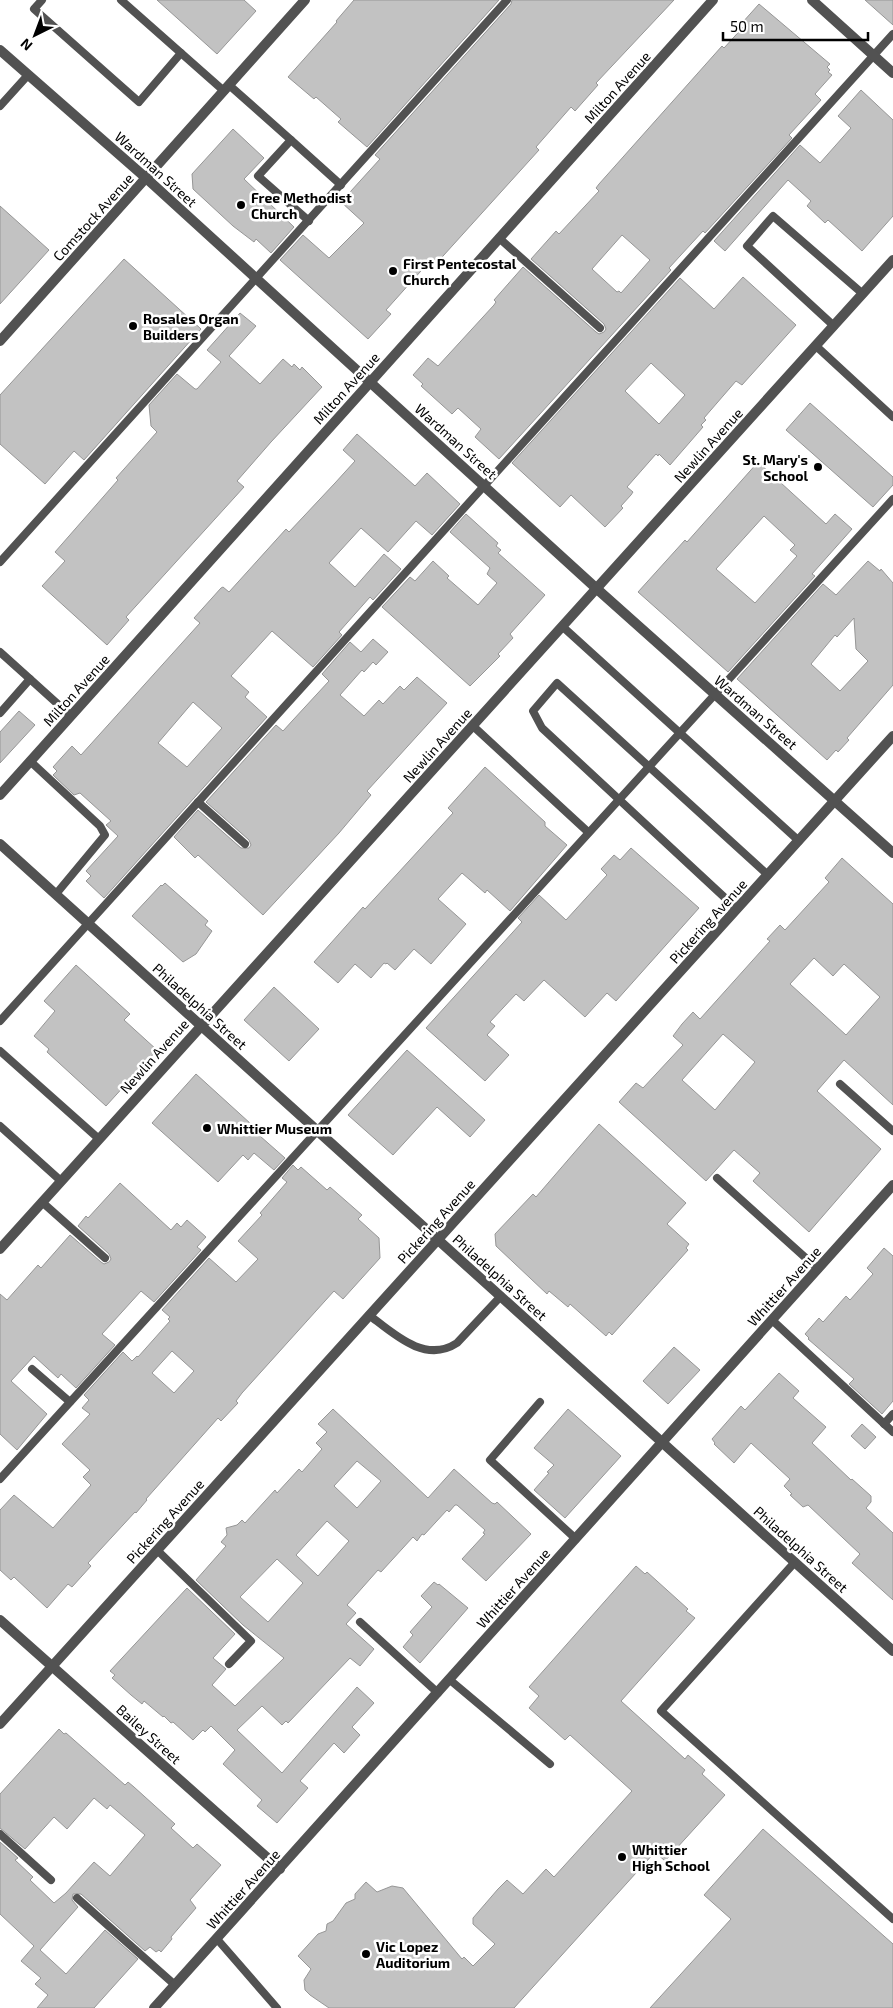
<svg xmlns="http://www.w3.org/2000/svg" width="893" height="2008" font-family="'Exo 2',sans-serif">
  <rect width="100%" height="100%" fill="#fff"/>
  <g fill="#c2c2c2" stroke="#969696" fill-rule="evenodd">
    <polygon points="157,0 244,0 256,11 217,54"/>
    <polygon points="354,0 499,0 367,147 338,122 341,119 316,97 314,99 288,77 337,22 336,21"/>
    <polygon points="512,0 674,0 596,83 598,85 575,111 571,107 536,147 539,150 434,266 429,262 386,310 391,314 368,339 280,260 303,235 329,258 364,223 341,202 380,159 375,155 511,4"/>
    <polygon points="865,0 893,0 893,25"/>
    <path d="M759 4 830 64 827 67 830 70 828 72 832 75 815 94 821 100 789 135 792 138 705 233 703 231 669 268 671 270 499 459 475 437 481 429 458 408 452 414 421 386 423 384 413 375 428 358 438 366 494 305 496 302 494 300 523 267 596 332 599 334 604 332 606 329 604 324 531 259 556 231 559 234 599 191 596 188 599 184 722 46 724 48 745 25 742 23ZM622 235 650 260 621 293 619 291 617 292 592 269Z"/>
    <polygon points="861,90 893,120 893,216 862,251 828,220 825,223 807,206 811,201 788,180 725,251 714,241 800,145 820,163 851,128 838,116"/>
    <polygon points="233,129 264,158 244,179 294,227 271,253 256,239 254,242 233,226 193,189 192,174"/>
    <polygon points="0,206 49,250 0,304"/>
    <polygon points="124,259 201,329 84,460 74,451 45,484 0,444 0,395"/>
    <path d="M743 277 796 325 742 385 736 381 704 418 706 420 701 425 703 427 670 465 659 454 658 456 656 454 627 487 633 492 631 495 621 506 623 508 605 527 571 495 560 507 512 463 680 278 714 309ZM651 363 685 395 659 424 625 391Z"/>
    <polygon points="240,313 256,326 229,356 260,384 283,359 292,367 294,364 300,370 302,367 322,387 271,442 237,481 244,487 126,617 129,620 107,645 42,586 65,561 55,552 118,480 116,478 157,432 151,426 149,405 177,374 195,389 197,389 221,362 207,350"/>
    <polygon points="810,403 893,477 893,485 873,507 786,430"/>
    <path d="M357 434 415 486 427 473 460 504 432 535 416 521 388 552 361 528 329 563 355 587 384 554 401 569 373 600 370 597 339 632 342 635 313 667 272 631 231 676 249 692 245 697 267 717 104 898 86 881 91 876 86 871 118 836 106 825 111 821 80 793 74 795 53 775 57 771 53 767 72 746 81 755 200 623 194 618 221 588 223 587 229 592 286 529 289 532 335 483 355 461 343 450ZM193 702 222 728 187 767 158 743Z"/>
    <path d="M758 462 826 524 835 514 852 529 812 574 815 576 728 672 638 592 685 540 687 542ZM764 516 795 545 790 550 797 556 755 603 716 569Z"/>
    <polygon points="466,514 498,543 496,546 501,550 498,553 545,595 510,634 513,638 498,654 500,656 470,686 382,607 410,577 415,581 433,561 449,576 447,578 478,605 497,583 487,574 490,568 450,532"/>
    <path d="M868 561 880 571 881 569 893 583V685L847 738 849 740 838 752 836 750 827 760 737 679 823 584 836 595ZM854 618 856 649 868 661 840 691 811 664 835 635 837 637Z"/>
    <polygon points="373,639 388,652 376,665 373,662 364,672 362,670 340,695 364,716 379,700 383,704 400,686 404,690 417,677 447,703 367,791 371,795 339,833 263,915 198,855 195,858 174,837 198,810 241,848 249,848 251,845 249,840 206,802 276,725 283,731 293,720 329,681 322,674 350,642 361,652"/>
    <polygon points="19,711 35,725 0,763 0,732"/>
    <polygon points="485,767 545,822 545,826 567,845 510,911 487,890 485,893 462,873 438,899 466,924 431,964 414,949 395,970 387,963 386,964 384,963 371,978 355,964 338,983 314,962 363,907 365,909 453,813 448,808"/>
    <polygon points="631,848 699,908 616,1001 607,993 585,1017 544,980 524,1001 516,994 490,1022 495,1026 487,1035 509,1055 485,1081 426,1028 522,922 518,918 539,895 566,920 607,875 601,869 614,855 620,860"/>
    <path d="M842 858 893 904V1105L844 1060 817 1091 881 1149 809 1232 753 1181 760 1173 734 1150 706 1181 619 1102 636 1083 643 1088 683 1045 673 1036 682 1024 693 1012 700 1019 770 941 767 939 780 925 785 930 829 882 825 878ZM814 958 833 976 844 964 880 997 846 1035 790 984ZM723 1034 755 1062 715 1110 682 1080Z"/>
    <polygon points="165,883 208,921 205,925 212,931 196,954 183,962 132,916 161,885 162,886"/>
    <polygon points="76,965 130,1014 124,1020 157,1050 106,1106 47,1052 49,1049 34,1036 55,1011 44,1001"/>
    <polygon points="274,987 319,1029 289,1061 244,1020"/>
    <polygon points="407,1050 485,1120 470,1137 437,1107 393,1155 348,1115"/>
    <polygon points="196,1074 262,1134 260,1136 285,1158 274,1170 254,1153 248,1160 243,1155 218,1182 152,1123"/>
    <polygon points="599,1124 686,1203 667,1224 689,1244 686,1248 688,1250 612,1335 609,1332 606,1336 570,1304 568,1307 549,1291 547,1294 496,1246 495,1234 533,1194 536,1197"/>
    <path d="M293 1165 298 1170 301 1167 327 1190 330 1187 362 1215 358 1219 379 1238 380 1258 343 1299 334 1291 242 1393 236 1401 238 1403 221 1421 218 1418 146 1499 147 1500 136 1513 135 1512 88 1563 91 1566 72 1587 68 1584 47 1608 14 1577 11 1580 0 1570V1510L14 1495 53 1528 91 1485 83 1477 90 1470 62 1444 90 1414 82 1408 89 1400 84 1395 123 1352 132 1361 137 1356 138 1357 170 1321 168 1319 170 1317 162 1310 209 1258 236 1282 258 1259 238 1241 262 1215 260 1213 287 1182 282 1178ZM172 1351 194 1371 174 1393 152 1373Z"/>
    <polygon points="120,1183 171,1230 177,1223 181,1227 187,1220 206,1237 197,1247 201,1250 154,1302 141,1291 102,1334 115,1345 76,1388 61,1374 58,1378 34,1356 11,1381 47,1414 17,1450 0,1434 0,1294 7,1300 38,1265 41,1268 70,1235 101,1262 104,1264 109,1262 111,1259 109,1254 78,1226 86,1216 88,1218"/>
    <polygon points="884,1248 893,1256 893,1401 882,1414 849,1384 854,1379 808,1339 809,1338 805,1334 819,1318 823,1322 824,1321 846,1296 850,1300 873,1274 867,1268"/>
    <polygon points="674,1347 700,1370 668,1404 643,1381"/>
    <polygon points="779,1373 799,1391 793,1398 826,1427 812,1443 851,1480 852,1479 871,1496 871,1502 866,1508 893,1533 893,1600 852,1563 860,1554 808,1505 803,1507 790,1495 792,1494 784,1486 790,1479 751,1443 734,1463 714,1444 715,1443 712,1439 741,1406 745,1410"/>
    <path d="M333 1409 428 1498 454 1469 492 1503 495 1504 497 1502 531 1534 486 1581 462 1559 485 1534 483 1533 485 1530 457 1505H455L449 1512 447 1510 424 1535 422 1534 417 1541 413 1537 381 1572 378 1570 347 1605 356 1613 346 1624 374 1649 360 1666 350 1658 288 1723 286 1721 282 1725 262 1706 237 1730 282 1773 357 1687 374 1703 352 1727 360 1735 344 1753 334 1743 300 1781 308 1788 277 1823 257 1806 262 1800 223 1764 235 1750 211 1726 205 1732 203 1730 193 1740 173 1722 171 1723 164 1716 163 1717 144 1701 142 1704 131 1695 112 1678 115 1675 110 1671 187 1588 235 1634 213 1658 226 1669 212 1685 235 1706 284 1658 243 1625 196 1580 226 1546 221 1542 227 1535 226 1528 237 1525 242 1520 245 1523 275 1490 277 1493 299 1469 302 1472 322 1449 316 1443 327 1432 318 1424ZM357 1461 381 1481 357 1508 334 1486ZM327 1521 349 1541 318 1576 296 1555ZM277 1559 303 1583 268 1622 240 1597Z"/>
    <polygon points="568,1409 621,1456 565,1518 534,1490 549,1473 547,1472 554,1465 534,1448"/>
    <polygon points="862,1424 876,1437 865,1449 851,1436"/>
    <polygon points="636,1566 645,1574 647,1572 688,1609 686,1611 695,1618 621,1701 685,1759 688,1755 705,1770 702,1774 725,1795 665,1861 655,1852 514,2008 329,2008 310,1995 305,1990 304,1980 311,1969 298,1956 318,1934 326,1931 327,1924 333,1921 346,1903 355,1899 355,1894 366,1882 377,1892 392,1886 403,1888 462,1959 464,1957 473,1966 495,1944 473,1924 473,1918 498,1889 507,1880 523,1894 546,1869 554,1877 632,1791 570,1735 565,1740 529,1708 539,1696 529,1687"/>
    <polygon points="434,1582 438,1585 439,1584 468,1608 420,1663 403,1647 413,1635 410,1632 432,1607 421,1596"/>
    <polygon points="59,1729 64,1734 66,1733 125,1785 128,1782 134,1787 175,1824 171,1828 193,1848 197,1844 221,1865 190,1900 196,1908 171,1937 172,1939 161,1952 159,1950 156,1952 150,1947 145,1951 81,1894 73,1894 72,1900 78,1907 40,1950 66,1974 105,1930 138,1959 94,2008 37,2008 48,1995 35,1984 41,1978 21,1961 34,1946 0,1914 0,1842 18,1858 15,1860 33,1877 30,1880 54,1903 66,1893 94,1862 110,1876 145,1835 110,1805 107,1809 94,1798 67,1829 54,1817 25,1849 0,1828 0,1794"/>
    <polygon points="763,1829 893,1944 893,2008 650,2008 731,1919 704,1895"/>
  </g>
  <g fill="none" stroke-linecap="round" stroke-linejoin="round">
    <g stroke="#525252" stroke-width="8">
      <polyline points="42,0 34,9 139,102 181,53"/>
      <polyline points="121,0 224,91"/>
      <polyline points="229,85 291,140"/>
      <polyline points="0,106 28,75"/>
      <polyline points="309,221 258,176 291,140 341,185"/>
      <polyline points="499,238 600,328"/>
      <polyline points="834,326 747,246 773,216 863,294"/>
      <polyline points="816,346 893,417"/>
      <polyline points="0,562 507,0"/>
      <polyline points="563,627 799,841"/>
      <polyline points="0,652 30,679"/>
      <polyline points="0,713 30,679 71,716"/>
      <polyline points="473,726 588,832"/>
      <polyline points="30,761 100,826 105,835 56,894"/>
      <polyline points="198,802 245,844"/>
      <polyline points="737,909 542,728 533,711 557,683 768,875"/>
      <polyline points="0,1021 893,34"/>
      <polyline points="0,1051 99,1139"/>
      <polyline points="840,1084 893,1131"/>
      <polyline points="0,1126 61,1181"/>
      <polyline points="717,1178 818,1269"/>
      <polyline points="42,1202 105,1258"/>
      <path d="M369 1315C394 1334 425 1364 457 1343L501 1296"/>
      <polyline points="772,1320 893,1432"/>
      <polyline points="32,1369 70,1402"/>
      <polyline points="540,1402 490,1460 576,1539"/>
      <polyline points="884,1424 893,1414"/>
      <polyline points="0,1479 893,499"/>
      <polyline points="157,1550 251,1641 229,1664"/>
      <polyline points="795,1562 661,1711 893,1919"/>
      <polyline points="360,1622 438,1693"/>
      <polyline points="450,1680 550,1764"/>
      <polyline points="0,1834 51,1880"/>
      <polyline points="77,1898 175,1985"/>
      <polyline points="217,1939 277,2008"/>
    </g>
    <g stroke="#525252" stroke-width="10">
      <polyline points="0,50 146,178 597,589 893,853"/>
      <polyline points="0,341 305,0"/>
      <polyline points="0,795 713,0"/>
      <polyline points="0,1249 893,260"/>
      <polyline points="0,1620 280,1869"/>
      <polyline points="154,2008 893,1185"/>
    </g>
    <g stroke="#525252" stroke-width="10">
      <polyline points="812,0 893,73"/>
      <polyline points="0,844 893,1651"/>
      <polyline points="0,1724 893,736"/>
    </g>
  </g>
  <g fill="#000" stroke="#fff" stroke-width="2">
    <circle cx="241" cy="205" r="5"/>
    <circle cx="393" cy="271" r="5"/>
    <circle cx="133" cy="326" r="5"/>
    <circle cx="818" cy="467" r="5"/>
    <circle cx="207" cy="1128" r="5"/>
    <circle cx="622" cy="1857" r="5"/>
    <circle cx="366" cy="1954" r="5"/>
  </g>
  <g text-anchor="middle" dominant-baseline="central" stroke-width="5" stroke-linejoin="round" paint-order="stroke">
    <g font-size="14" fill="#000" stroke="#fff">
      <text transform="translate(617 87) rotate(-48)">Milton Avenue</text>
      <text transform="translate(156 169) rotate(42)">Wardman Street</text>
      <text transform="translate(93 217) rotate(-48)">Comstock Avenue</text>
      <text transform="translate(346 388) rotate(-48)">Milton Avenue</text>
      <text transform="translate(456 441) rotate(42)">Wardman Street</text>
      <text transform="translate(708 445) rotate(-48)">Newlin Avenue</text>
      <text transform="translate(76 690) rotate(-48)">Milton Avenue</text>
      <text transform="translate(756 712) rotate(41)">Wardman Street</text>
      <text transform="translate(437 745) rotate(-48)">Newlin Avenue</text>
      <text transform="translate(708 921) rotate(-48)">Pickering Avenue</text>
      <text transform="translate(200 1006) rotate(42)">Philadelphia Street</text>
      <text transform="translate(154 1056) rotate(-48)">Newlin Avenue</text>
      <text transform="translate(436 1221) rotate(-48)">Pickering Avenue</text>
      <text transform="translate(500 1277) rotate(42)">Philadelphia Street</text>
      <text transform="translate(784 1286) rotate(-48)">Whittier Avenue</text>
      <text transform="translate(165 1521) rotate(-48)">Pickering Avenue</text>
      <text transform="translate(801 1549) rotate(42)">Philadelphia Street</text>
      <text transform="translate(513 1588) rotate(-48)">Whittier Avenue</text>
      <text transform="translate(149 1734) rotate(42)">Bailey Street</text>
      <text transform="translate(243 1889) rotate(-48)">Whittier Avenue</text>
    </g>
    <g font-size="14" font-weight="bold" fill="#000" stroke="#fff" text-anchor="start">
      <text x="251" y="197">Free Methodist<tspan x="251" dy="16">Church</tspan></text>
      <text x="403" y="263">First Pentecostal<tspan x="403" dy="16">Church</tspan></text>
      <text x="143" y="318">Rosales Organ<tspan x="143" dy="16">Builders</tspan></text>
      <text x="808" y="459" text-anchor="end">St. Mary's<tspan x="808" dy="16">School</tspan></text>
      <text x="217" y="1128">Whittier Museum</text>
      <text x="632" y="1849">Whittier<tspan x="632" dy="16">High School</tspan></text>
      <text x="376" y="1946">Vic Lopez<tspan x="376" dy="16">Auditorium</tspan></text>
    </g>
  </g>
  <g transform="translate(35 35) rotate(222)" stroke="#ffffff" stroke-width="4" paint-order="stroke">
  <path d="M0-4L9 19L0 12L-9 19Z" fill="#000000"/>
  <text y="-8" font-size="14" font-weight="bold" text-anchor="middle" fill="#000000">N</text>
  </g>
  <path d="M723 32v8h145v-8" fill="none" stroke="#000000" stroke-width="2.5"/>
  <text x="730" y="32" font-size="15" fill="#000000" stroke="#ffffff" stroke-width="4" paint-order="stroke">50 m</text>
</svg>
